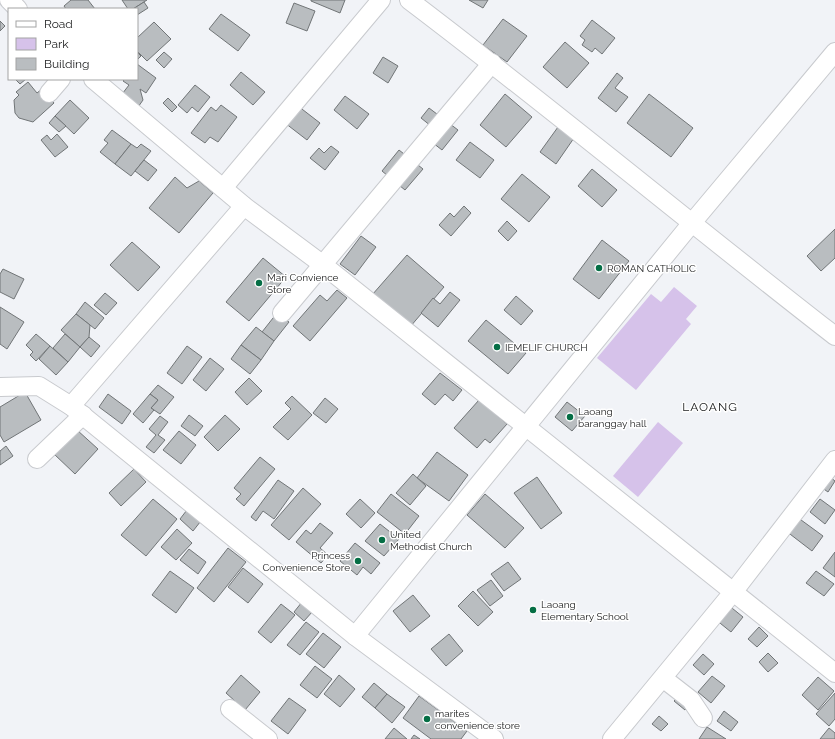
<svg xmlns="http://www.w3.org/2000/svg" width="835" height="739" font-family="Raleway,sans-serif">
  <rect width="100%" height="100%" fill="#f1f3f7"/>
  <g fill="#d6c2ea">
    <polygon points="674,287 697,306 686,319 691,324 636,390 597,358 651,294 661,302"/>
    <polygon points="658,422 683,443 638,497 613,476"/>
  </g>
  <g fill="#b9bdc0" stroke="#717577">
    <polygon points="71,0 88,0 95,9 66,9 64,6"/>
    <polygon points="122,0 147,0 133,9 128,9"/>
    <polygon points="311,0 345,0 340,13 311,1"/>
    <polygon points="469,0 488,0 483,8"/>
    <polygon points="144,2 148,8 137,15 137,9 133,9"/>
    <polygon points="294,3 315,11 307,31 286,23"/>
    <polygon points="221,14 250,35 238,51 209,29"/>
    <polygon points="503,19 527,36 507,62 483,45"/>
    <polygon points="592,20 615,38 602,54 595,48 592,52 582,45 585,40 580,36"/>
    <polygon points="0,21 5,26 0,31"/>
    <polygon points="154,22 171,39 147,61 137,51 137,38"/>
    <polygon points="565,42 589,63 567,88 543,67"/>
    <polygon points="137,52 141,56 137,60"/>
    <polygon points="164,52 172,59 164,68 156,60"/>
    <polygon points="383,57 398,66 388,83 373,73"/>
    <polygon points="137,64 156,78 146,93 140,89 143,100 136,110 119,98 129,85 123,81 125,79 137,79"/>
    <polygon points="241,72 265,92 253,105 230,85"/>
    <polygon points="617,73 623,78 615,88 628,97 616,112 598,98"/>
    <polygon points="15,79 26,79 20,84"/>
    <polygon points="28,82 37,93 42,89 54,103 33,122 19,118 15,113 14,100 19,95 16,92"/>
    <polygon points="195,85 210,97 198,112 192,107 187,113 178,105"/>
    <polygon points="505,94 532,117 506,147 480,125"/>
    <polygon points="649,94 693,128 671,157 627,123"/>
    <polygon points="345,96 369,114 357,129 334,110"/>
    <polygon points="168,98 177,107 172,112 163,103"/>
    <polygon points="70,100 89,118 74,134 55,116"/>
    <polygon points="221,105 237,117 218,142 210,137 205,143 191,133 211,107 216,111"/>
    <polygon points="298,106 320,123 307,140 285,123"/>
    <polygon points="429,108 458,130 442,150 424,136 431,126 421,118"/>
    <polygon points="55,116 66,126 59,132 49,123"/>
    <polygon points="558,127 574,138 556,164 540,152"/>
    <polygon points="112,130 131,144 115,164 100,152 108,143 104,140"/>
    <polygon points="57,134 68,147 55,157 41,140 47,135 51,140"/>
    <polygon points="470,142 494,160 480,178 456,160"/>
    <polygon points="131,144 137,148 141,144 151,151 131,176 115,164"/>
    <polygon points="331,146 339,152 325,170 310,158 319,148 324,153"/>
    <polygon points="399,150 423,169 405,190 382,171"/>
    <polygon points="144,160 157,170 148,181 135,171"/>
    <polygon points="592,169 617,190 602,207 578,186"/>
    <polygon points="522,174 550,197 529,222 501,199"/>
    <polygon points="175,177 187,188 199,181 213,193 179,233 149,208"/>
    <polygon points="464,206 471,213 451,236 439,225 450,213 454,217"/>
    <polygon points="507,221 517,231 508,241 498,231"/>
    <polygon points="835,229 835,258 821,271 807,256"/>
    <polygon points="361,236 376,247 355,275 340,264"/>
    <polygon points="602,240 629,261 599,299 573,279"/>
    <polygon points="132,242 160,267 138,291 110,265"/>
    <polygon points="407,255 444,287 410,327 372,295"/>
    <polygon points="263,258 286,277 249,321 226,302"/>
    <polygon points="3,269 24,279 14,299 0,292 0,274"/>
    <polygon points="337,290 347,298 310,341 293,326 320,295 327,301"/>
    <polygon points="450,292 460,300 438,327 421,313 433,298 440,304"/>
    <polygon points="105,293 117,303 106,315 94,305"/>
    <polygon points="516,296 533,311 521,325 504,310"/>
    <polygon points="85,302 104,318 95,329 76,314"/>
    <polygon points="0,307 24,322 7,349 0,344"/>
    <polygon points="277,313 289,322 274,341 262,332"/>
    <polygon points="76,314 90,325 89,337 80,347 61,330"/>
    <polygon points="486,320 526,353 508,374 468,341"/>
    <polygon points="256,327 274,341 261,360 241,345"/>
    <polygon points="36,334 50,346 36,361 30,355 33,352 26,345"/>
    <polygon points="65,334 80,347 68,362 53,348"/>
    <polygon points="89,337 100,346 91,357 80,347"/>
    <polygon points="241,345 261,360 250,374 231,359"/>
    <polygon points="50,346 68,362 56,375 39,359"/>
    <polygon points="187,346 202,357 182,384 167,373"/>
    <polygon points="210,358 224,369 206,391 193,380"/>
    <polygon points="440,373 462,390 453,401 445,394 435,405 422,394"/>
    <polygon points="249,378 262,391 247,405 235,392"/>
    <polygon points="158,385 174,397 160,414 151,408 158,400 150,394"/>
    <polygon points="25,392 41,420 4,442 0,435 0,407"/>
    <polygon points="108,394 131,411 122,424 99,407"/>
    <polygon points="150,394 158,400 151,408 154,410 143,423 133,414"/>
    <polygon points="292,396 312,415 288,440 273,427 291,409 285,403"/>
    <polygon points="325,398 338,409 326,423 313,413"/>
    <polygon points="479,400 507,424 490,443 485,439 477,448 454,428"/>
    <polygon points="567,402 585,416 572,431 555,417"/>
    <polygon points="189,415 203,426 195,436 181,426"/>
    <polygon points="225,415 240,429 218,451 204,437"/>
    <polygon points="160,416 168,422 158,435 165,440 154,453 146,447 156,435 149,429"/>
    <polygon points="77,430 98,449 75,474 54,454"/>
    <polygon points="179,431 196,445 181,464 163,450"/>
    <polygon points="6,446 13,456 0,465 0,451"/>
    <polygon points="437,452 468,475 449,501 417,478"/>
    <polygon points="260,457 275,469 244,506 236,499 241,494 234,488"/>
    <polygon points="134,469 146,482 121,506 109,493"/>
    <polygon points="413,474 426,486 410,505 396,493"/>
    <polygon points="826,474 835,481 828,492 818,485"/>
    <polygon points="537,477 562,513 541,529 514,493"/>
    <polygon points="278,480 294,491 274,519 263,511 256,521 251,517"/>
    <polygon points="303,488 321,504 289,540 271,525"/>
    <polygon points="391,494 419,516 405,534 377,512"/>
    <polygon points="485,494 524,528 505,548 467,515"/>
    <polygon points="153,499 177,519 146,556 121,535"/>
    <polygon points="360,499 375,513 361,528 346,514"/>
    <polygon points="820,499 835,510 825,524 810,512"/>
    <polygon points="190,506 204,517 193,531 180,519"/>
    <polygon points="797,517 823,536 812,551 786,531"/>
    <polygon points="320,523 333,533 320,548 328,555 321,563 296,542 306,530 311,534"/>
    <polygon points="380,524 399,539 384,556 365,541"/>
    <polygon points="177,529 192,543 176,560 161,547"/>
    <polygon points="355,543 380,563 371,574 363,567 357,575 340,561"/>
    <polygon points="228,548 246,562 214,602 197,588"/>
    <polygon points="189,549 206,562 198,574 180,560"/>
    <polygon points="835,552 835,577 823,568"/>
    <polygon points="508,562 521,579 504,591 491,574"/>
    <polygon points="243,568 263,584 248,603 228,587"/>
    <polygon points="170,571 194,588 176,613 152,595"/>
    <polygon points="816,571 834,584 824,596 806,583"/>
    <polygon points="491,580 503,596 490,606 477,590"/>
    <polygon points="473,591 493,612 478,626 458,606"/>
    <polygon points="413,595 430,616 410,632 393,611"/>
    <polygon points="302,602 313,611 304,621 294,612"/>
    <polygon points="281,604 295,615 271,643 258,632"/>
    <polygon points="727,604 743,617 731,632 715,619"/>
    <polygon points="306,622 319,632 300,655 287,645"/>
    <polygon points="759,627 768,636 757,647 748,639"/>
    <polygon points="323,633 341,647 324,668 306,654"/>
    <polygon points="449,634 463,651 446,666 431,649"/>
    <polygon points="768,653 778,663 768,672 759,662"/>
    <polygon points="703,654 714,664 704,675 693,665"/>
    <polygon points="315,666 332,679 317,698 300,685"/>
    <polygon points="241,675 260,692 245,710 226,693"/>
    <polygon points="339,675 355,689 340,707 324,694"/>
    <polygon points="712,676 725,686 711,703 698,692"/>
    <polygon points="818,677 834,691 818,710 802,695"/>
    <polygon points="374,683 387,694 375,708 362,697"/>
    <polygon points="835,693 835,719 829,726 816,714"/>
    <polygon points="387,694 405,707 392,723 375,708"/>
    <polygon points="681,694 691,704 685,710 674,701"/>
    <polygon points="419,696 467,731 461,739 431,739 403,718"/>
    <polygon points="289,698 306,710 288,734 271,721"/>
    <polygon points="724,711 738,722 731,731 717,721"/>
    <polygon points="659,716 668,724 661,731 652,724"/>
    <polygon points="707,727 726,739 699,739"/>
    <polygon points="394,728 407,739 385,739"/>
    <polygon points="829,728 835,733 835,739 820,739"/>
    <polygon points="414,735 420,739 411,739"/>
  </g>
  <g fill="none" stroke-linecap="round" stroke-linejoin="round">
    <defs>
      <g id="minor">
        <polyline points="9,0 18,9"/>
        <path d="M409 0C553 109 692 225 835 336"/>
        <polyline points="93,79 244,206 322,264 835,673"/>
        <polyline points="49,93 61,79"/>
        <polyline points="223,188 381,0"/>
        <polyline points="282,313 492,63"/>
        <polyline points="0,387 39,386 71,406 355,636 494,739"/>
        <polyline points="71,406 244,206"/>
        <polyline points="37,459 83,415"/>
        <polyline points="355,636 691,224 835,52"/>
        <polyline points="664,679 691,700 703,718"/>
        <polyline points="230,709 268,739"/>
        <polyline points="612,739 734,591 835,460"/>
      </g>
    </defs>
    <use href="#minor" stroke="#c8cace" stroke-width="20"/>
    <use href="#minor" stroke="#fff" stroke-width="18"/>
  </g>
  <g fill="#056e45" stroke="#fff" stroke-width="1.5">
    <circle cx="599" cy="268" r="4"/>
    <circle cx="259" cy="283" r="4"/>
    <circle cx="497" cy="347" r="4"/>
    <circle cx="570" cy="417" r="4"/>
    <circle cx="382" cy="540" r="4"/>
    <circle cx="358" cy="561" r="4"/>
    <circle cx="533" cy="610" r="4"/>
    <circle cx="427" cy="719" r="4"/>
  </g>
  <g text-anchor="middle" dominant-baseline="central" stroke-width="3" stroke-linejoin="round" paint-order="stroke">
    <g font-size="10" fill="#1a1b1c" stroke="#fff" text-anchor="start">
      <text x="607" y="268">ROMAN CATHOLIC</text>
      <text x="267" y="277">Mari Convience<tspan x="267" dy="12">Store</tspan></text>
      <text x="505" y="347">IEMELIF CHURCH</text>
      <text x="578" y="411">Laoang<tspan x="578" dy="12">baranggay hall</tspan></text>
      <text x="390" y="534">United<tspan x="390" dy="12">Methodist Church</tspan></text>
      <text x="350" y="555" text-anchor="end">Princess<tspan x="350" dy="12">Convenience Store</tspan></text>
      <text x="541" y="604">Laoang<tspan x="541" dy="12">Elementary School</tspan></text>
      <text x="435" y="713">marites<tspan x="435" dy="12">convenience store</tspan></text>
    </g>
    <g font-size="12" letter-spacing="1" fill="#1a1b1c" stroke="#fff">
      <text x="710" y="407">LAOANG</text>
    </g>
  </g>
  <rect x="8" y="8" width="130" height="72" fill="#ffffff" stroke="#a3a4a4"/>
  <rect x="16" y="21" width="20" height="6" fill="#ffffff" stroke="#a3a4a4"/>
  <text x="44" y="28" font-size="12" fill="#1a1b1c">Road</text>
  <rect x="16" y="38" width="20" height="12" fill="#d6c2ea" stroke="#a3a4a4"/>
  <text x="44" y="48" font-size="12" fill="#1a1b1c">Park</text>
  <rect x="16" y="58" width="20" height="12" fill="#b9bdc0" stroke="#a3a4a4"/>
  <text x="44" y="68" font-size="12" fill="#1a1b1c">Building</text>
</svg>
